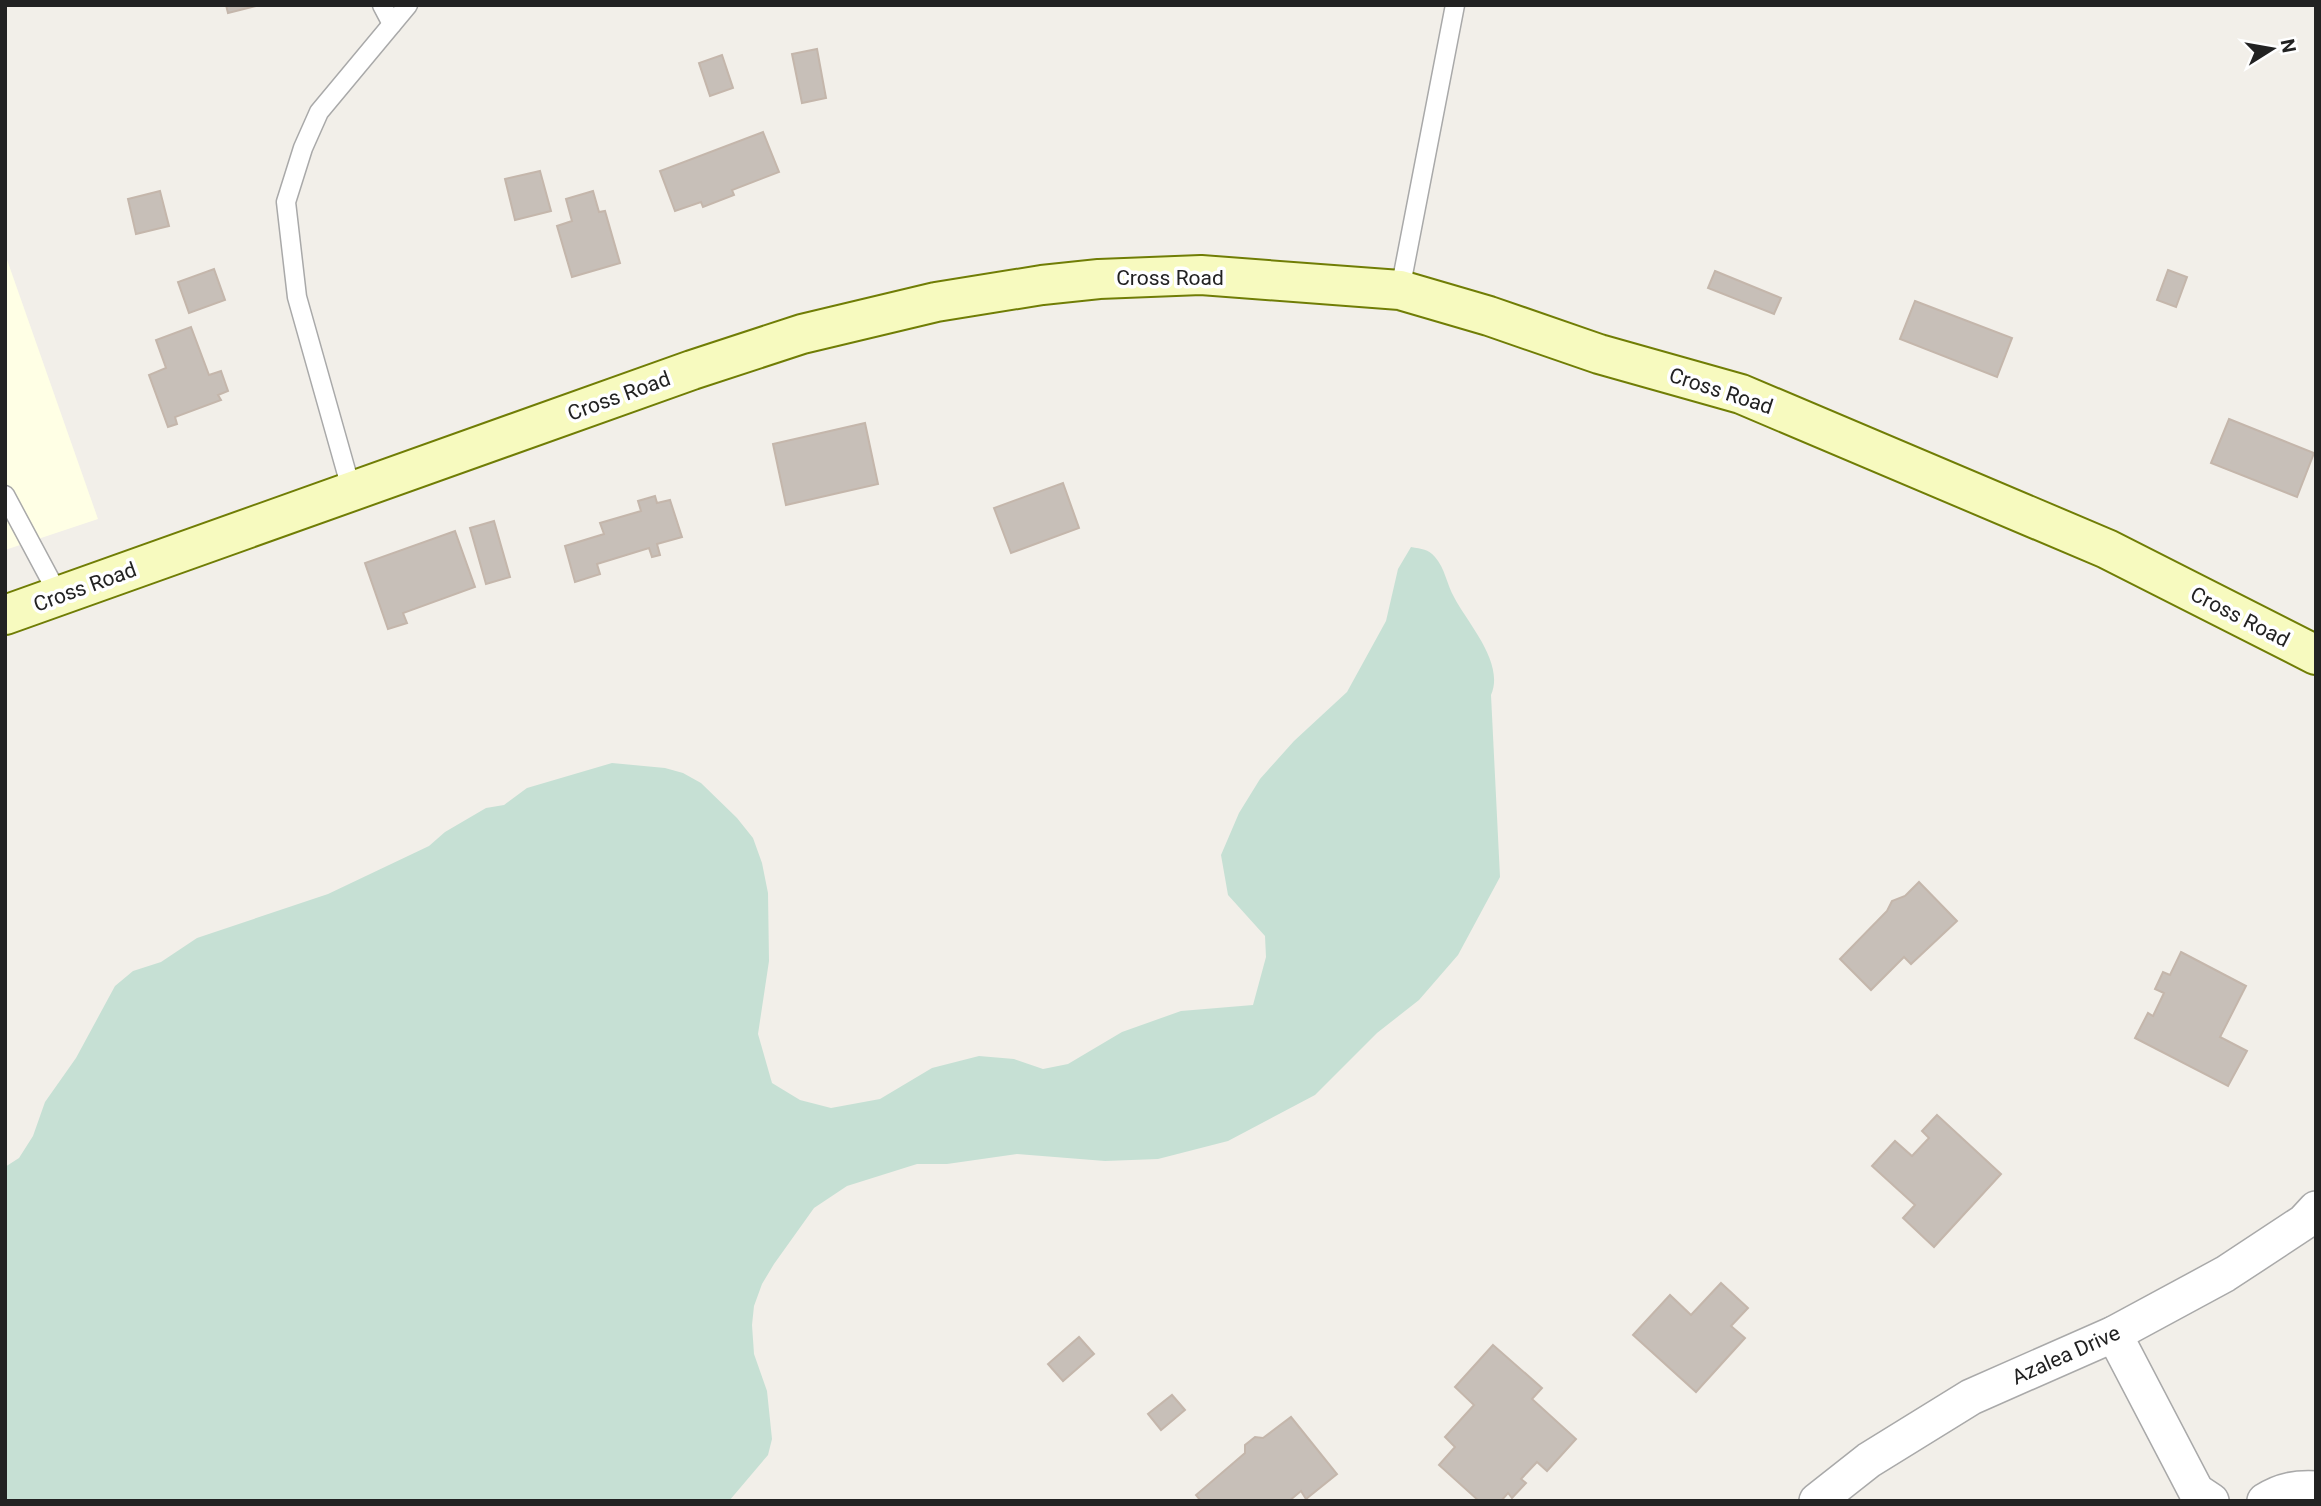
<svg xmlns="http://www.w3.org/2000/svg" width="2321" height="1506" font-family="Roboto,sans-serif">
  <rect width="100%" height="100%" fill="#f2efe9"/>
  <polygon fill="#ffffe5" points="5,254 98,519 5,550"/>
  <path fill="#c6e0d4" d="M1411 547C1422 549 1428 549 1435 557 1445 568 1447 585 1454 597 1468 624 1505 663 1491 695L1500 877 1458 955 1419 1000 1377 1033 1315 1095 1228 1141 1158 1159 1105 1161 1017 1154 947 1164H917L847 1186 814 1208 774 1264 762 1284 754 1306 752 1325 754 1354 767 1391 772 1439 768 1455 729 1501H5V1167L19 1158 33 1136 45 1102 76 1058 115 986 133 971 161 962 197 938 328 894 429 846 445 832 486 808 504 805 527 788 612 763 665 768 683 773 701 783 737 818 753 838 762 863 768 893 769 961 758 1034 772 1083 800 1100 831 1108 880 1099 932 1068 979 1056 1014 1059 1043 1069 1068 1064 1122 1032 1181 1011 1253 1005 1266 957 1265 936 1228 895 1221 855 1239 813 1260 779 1294 741 1347 692 1386 621 1398 569Z"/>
  <g fill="#c7bfb8" stroke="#c4b6ab" stroke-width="2">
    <polygon points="226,5 260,5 228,13"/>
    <polygon points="817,49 826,98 802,103 792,54"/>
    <polygon points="722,55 733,88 710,96 699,63"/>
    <polygon points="763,132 779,172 732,190 734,195 703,207 701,202 675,211 660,171"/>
    <polygon points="540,171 551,211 515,220 505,179"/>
    <polygon points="160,191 169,226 136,234 128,199"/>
    <polygon points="593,191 599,212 605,211 620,263 572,277 557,226 572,221 566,199"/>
    <polygon points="214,269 225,300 189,313 178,282"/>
    <polygon points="2168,270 2187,277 2176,307 2157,300"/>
    <polygon points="1715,271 1781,298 1774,314 1708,288"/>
    <polygon points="1915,301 2012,338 1997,377 1900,339"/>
    <polygon points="191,327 209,375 221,371 228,391 218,395 221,400 175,417 177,424 168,427 149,375 166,368 156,340"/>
    <polygon points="2229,419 2314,453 2297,497 2211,463"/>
    <polygon points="865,423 878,484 786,505 773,444"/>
    <polygon points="1063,483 1079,528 1011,553 994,508"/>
    <polygon points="655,496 657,503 670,500 682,537 657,544 660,555 652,557 649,548 597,564 600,574 575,582 565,546 604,534 600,523 641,511 638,501"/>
    <polygon points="494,521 510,577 486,584 470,528"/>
    <polygon points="455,531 475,587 403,613 407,623 388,629 365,563"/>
    <polygon points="1919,882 1957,921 1911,964 1904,957 1871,990 1840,959 1887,911 1892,901 1905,896"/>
    <polygon points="2181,952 2246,986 2220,1037 2247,1051 2228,1086 2135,1038 2148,1013 2153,1016 2164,993 2155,989 2163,972 2170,975"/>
    <polygon points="1937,1115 2001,1174 1934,1247 1903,1218 1915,1205 1872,1166 1895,1141 1912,1156 1929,1138 1922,1131"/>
    <polygon points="1721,1283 1748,1308 1731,1326 1745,1338 1696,1392 1633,1335 1670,1295 1691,1315"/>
    <polygon points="1079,1337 1094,1354 1063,1381 1048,1364"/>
    <polygon points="1493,1345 1542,1388 1532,1399 1576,1439 1547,1471 1537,1462 1521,1479 1526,1483 1512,1498 1508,1493 1501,1501 1479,1501 1439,1465 1455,1447 1445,1437 1474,1405 1455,1387"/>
    <polygon points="1172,1395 1185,1410 1161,1430 1148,1414"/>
    <polygon points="1291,1417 1337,1474 1306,1499 1301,1491 1289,1501 1201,1501 1196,1495 1245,1453 1245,1445 1255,1437 1263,1438"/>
  </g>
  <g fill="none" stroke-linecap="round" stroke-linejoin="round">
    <defs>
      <g id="lane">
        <polyline points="382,5 392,24"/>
        <polyline points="1400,290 1455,5"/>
        <polyline points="352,492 297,297 286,202 303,148 319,112 408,5"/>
        <polyline points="5,495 59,596"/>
      </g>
      <g id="street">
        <polyline points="2114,1334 2196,1491 2211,1501"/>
        <polyline points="1817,1501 1869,1460 1971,1397 2114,1334 2225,1274 2304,1222 2316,1209"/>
        <path d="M2265 1501C2282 1490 2297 1488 2316 1489"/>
      </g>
      <polyline id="secondary" points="5,615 692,370 802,334 936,302 1042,285 1099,279 1201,275 1400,290 1489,316 1599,354 1741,394 2107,549 2316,655"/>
    </defs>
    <use href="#lane" stroke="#a9a9a9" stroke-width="21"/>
    <use href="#street" stroke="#a9a9a9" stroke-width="38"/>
    <use href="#secondary" stroke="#707d05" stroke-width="42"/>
    <use href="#lane" stroke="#fff" stroke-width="18"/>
    <use href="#street" stroke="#fff" stroke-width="35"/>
    <use href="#secondary" stroke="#f7fabf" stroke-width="38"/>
  </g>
  <g text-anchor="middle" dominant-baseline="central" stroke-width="7" stroke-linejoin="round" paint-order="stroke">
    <g font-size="21" fill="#222" stroke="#fff">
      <text x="1170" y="278">Cross Road</text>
      <text transform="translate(1721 391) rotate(18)">Cross Road</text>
      <text transform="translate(619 396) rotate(-20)">Cross Road</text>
      <text transform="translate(85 587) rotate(-20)">Cross Road</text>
      <text transform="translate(2240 617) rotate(27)">Cross Road</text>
      <text transform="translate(2066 1355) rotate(-24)">Azalea Drive</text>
    </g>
  </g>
  <rect width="2321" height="1506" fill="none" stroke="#222222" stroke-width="14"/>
  <g transform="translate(2272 49) rotate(79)" stroke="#ffffff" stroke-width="5" paint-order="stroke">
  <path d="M0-5L12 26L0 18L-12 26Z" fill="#222222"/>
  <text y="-10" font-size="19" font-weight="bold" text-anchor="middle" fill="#222222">N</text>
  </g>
</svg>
